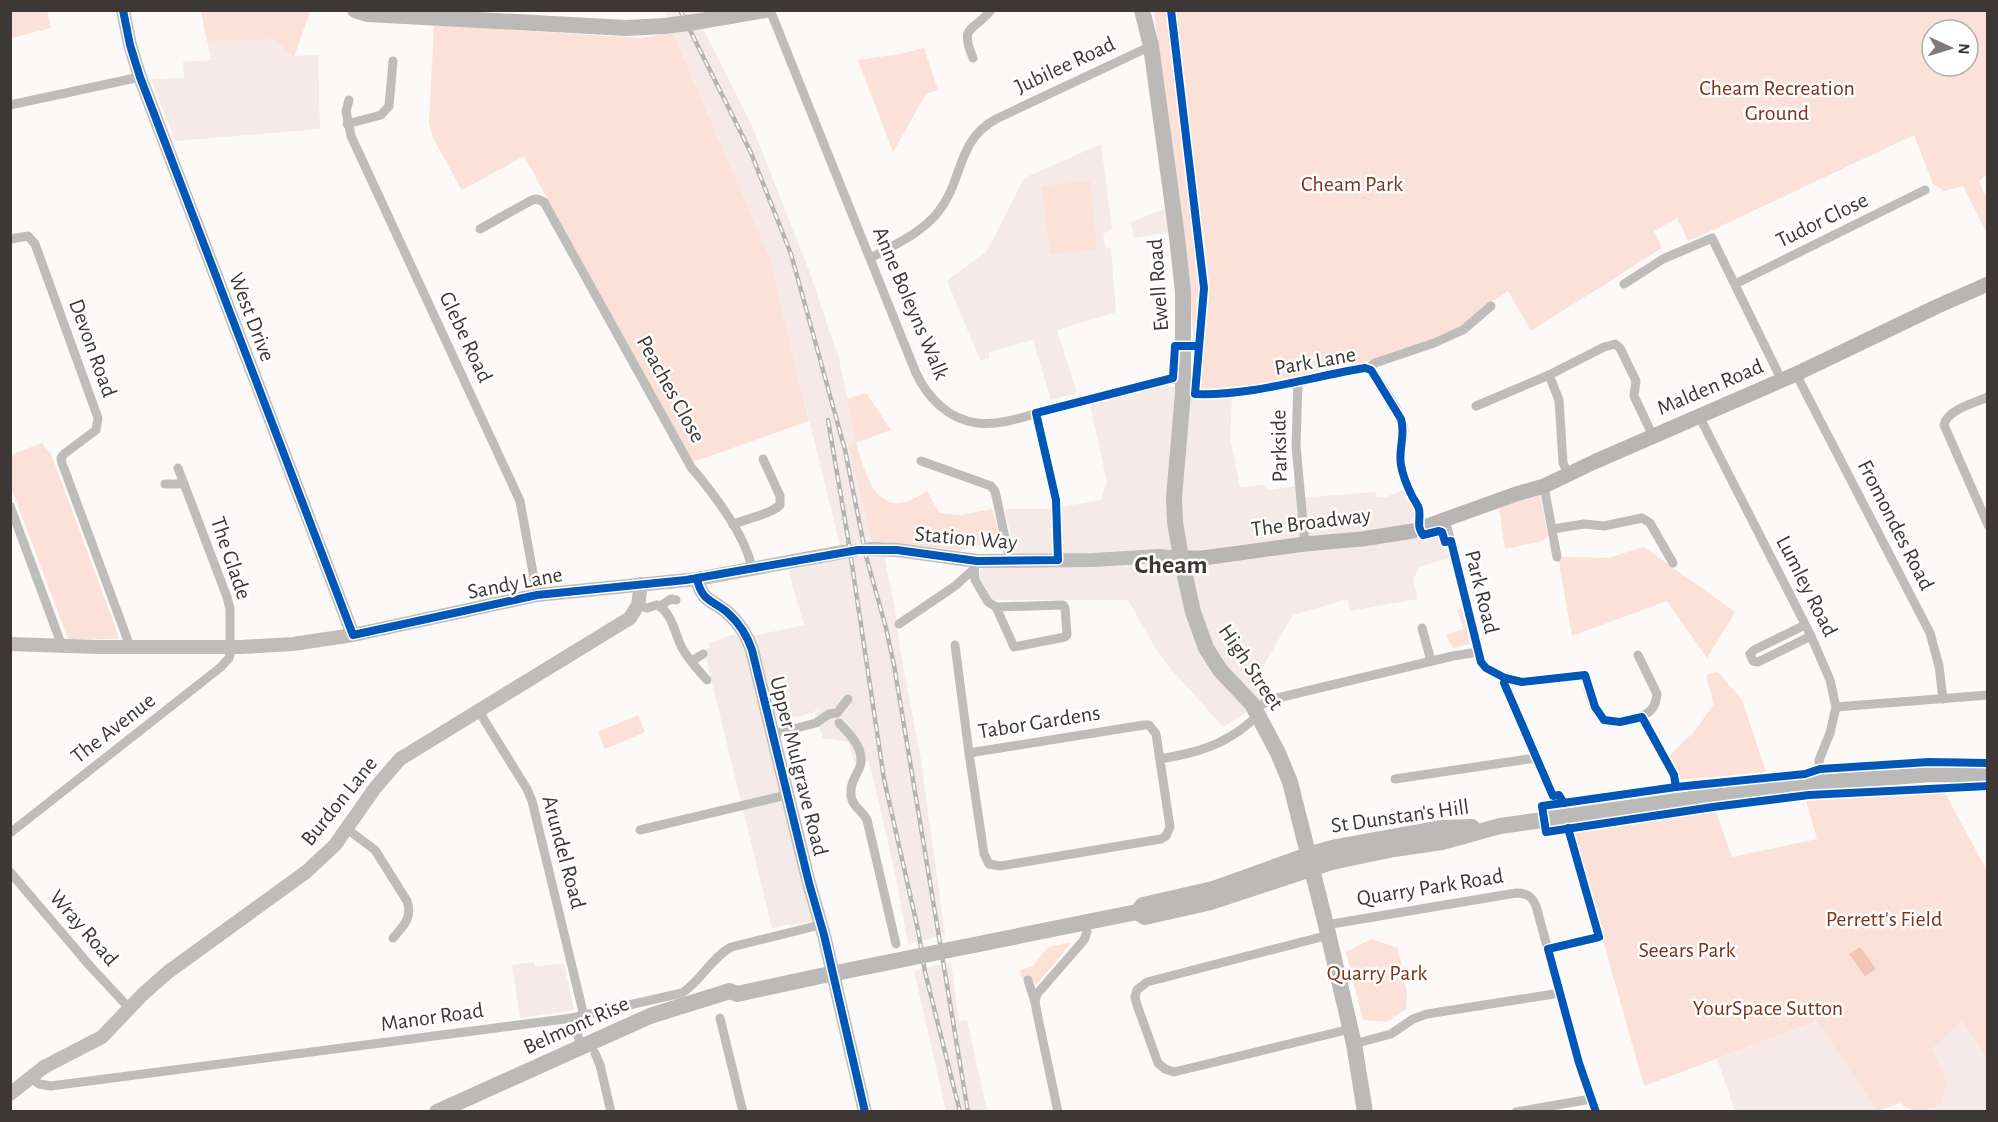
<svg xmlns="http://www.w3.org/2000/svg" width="1998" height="1122" font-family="'Alegreya Sans',sans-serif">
  <rect width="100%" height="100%" fill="#fcf9f8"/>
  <g fill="#f5eae7">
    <polygon points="201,11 310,11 294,56 318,55 320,129 175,141 151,79 184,78 183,62 211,60"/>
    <polygon points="665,11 724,11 702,27 752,126 810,273 839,359 861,466 881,540 895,609 900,649 921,760 945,935 908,944 895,873 869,760 854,763 849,742 823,738 815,714 820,708 812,713 765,724 815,921 790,926 789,924 772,928 704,650 710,647 709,643 735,634 739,639 804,625 788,570 843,558 769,256 673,33"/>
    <polygon points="1101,144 1112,229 1103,234 1106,248 1111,248 1116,312 1057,330 1077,393 1051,400 1033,340 989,352 989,359 980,360 947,281 987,251 1024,178"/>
    <polygon points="1167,208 1171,232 1134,238 1131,222"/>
    <polygon points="1167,385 1197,396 1232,397 1230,437 1240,487 1262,485 1269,490 1296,486 1297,498 1376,492 1377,497 1386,497 1410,487 1426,519 1444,531 1451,557 1420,567 1413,579 1418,599 1350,611 1348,599 1293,615 1258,675 1267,699 1223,727 1171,669 1156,649 1128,600 989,600 979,575 985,559 1014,551 1005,509 1049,509 1101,500 1107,482 1090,405"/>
    <polygon points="534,962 535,967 564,963 574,1010 520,1018 512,965"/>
    <polygon points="951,962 959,1021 967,1020 987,1111 946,1111 914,971"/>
    <polygon points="1818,1021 1877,1111 1735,1111 1717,1059"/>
    <polygon points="1962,1021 1987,1058 1987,1111 1923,1112 1940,1105 1946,1083 1932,1049"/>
  </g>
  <g fill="#fbe1d8" fill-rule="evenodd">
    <polygon points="10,11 47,11 51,28 11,38"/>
    <polygon points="201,11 201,10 310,11 294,57 274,39 207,41"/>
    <path d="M1154 11H1987V174L1979 181 1987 199V234L1963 186 1944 191 1933 184 1914 135 1696 238 1688 240 1677 218 1654 231 1662 248 1531 331 1508 291 1494 300 1469 322 1439 339 1359 364 1326 366 1316 373 1272 384 1197 390 1191 303ZM1932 30H1968V66H1932Z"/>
    <polygon points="434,25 641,38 673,33 769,256 809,421 693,462 524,156 462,190 461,189 432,136 429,123"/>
    <polygon points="924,48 938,90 926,94 893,152 858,60 899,54"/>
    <polygon points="1090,181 1097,249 1050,254 1042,186"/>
    <path d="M866 393 891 430 856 443C868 483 879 524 927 491L939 513 961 515 992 509 1002 544 991 549 981 545 961 550 883 542 873 544 848 445 856 442 847 399Z"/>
    <polygon points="42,443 48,452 50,451 119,637 118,639 68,639 11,487 11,455"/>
    <polygon points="1540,495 1548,535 1543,541 1505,549 1499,507"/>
    <polygon points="1644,547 1735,612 1707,658 1667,601 1572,636 1558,557 1608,558"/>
    <polygon points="1462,608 1470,644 1453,648 1446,635 1464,629 1457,610"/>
    <polygon points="1718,672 1742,700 1766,772 1678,780 1668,757 1694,732 1714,704 1706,675"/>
    <polygon points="638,715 645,732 605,749 598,732"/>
    <path d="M1945 793 1987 871V1058L1962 1021 1932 1049 1947 1083 1940 1105C1922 1112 1917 1115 1900 1103L1877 1111 1817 1021 1644 1086 1572 831 1715 809 1732 857 1817 839 1806 800Z"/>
    <polygon points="1371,939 1398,948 1407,994 1406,1009 1386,1022 1363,1020 1346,952"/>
    <polygon points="1072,942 1037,984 1035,983 1031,976 1022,979 1020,970 1033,966 1048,947"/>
  </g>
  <polygon fill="#f2c6b6" points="1860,947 1876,969 1865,976 1849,954"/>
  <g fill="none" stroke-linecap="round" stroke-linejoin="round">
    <polyline stroke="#d6d2d1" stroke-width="14" stroke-dasharray="14 7" stroke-linecap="butt" points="843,552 871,549"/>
    <g stroke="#bfbdbc" stroke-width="9">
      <path d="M770 10 916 373C928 398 948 419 977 423 1001 426 1026 416 1049 410 1087 400 1126 391 1164 380L1184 379"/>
      <path d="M973 58C959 24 973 33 991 10"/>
      <polyline points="349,100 346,111 351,136 520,501 537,595"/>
      <polyline points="10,105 140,77"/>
      <polyline points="347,124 381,115 389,106 393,61"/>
      <path d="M480 229 532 200 537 199 544 202 691 467C713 493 746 535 752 569"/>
      <polyline points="10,239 28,236 35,244 98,418 96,430 64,454 61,458 62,463 117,611 128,641 128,647"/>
      <path d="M870 258C894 245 922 233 939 211 963 180 957 140 996 119L1151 46"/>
      <polyline points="1624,284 1663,259 1712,238 1782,381"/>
      <polyline points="1735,284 1925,190"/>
      <polyline points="1368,368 1375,363 1434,343 1463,330 1491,306"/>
      <polyline points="1796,374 1930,633 1939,666 1943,699"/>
      <polyline points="1298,383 1296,446 1305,544"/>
      <path d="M1226 394 1298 383 1333 373 1368 368C1378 378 1400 411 1403 424 1406 435 1401 446 1400 457 1400 475 1409 490 1417 505"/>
      <path d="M1988 397C1974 403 1947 410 1944 425L1988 525"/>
      <polyline points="1476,406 1549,375"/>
      <polyline points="1036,413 1056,500 1058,560"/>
      <polyline points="1699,416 1811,636 1830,680 1836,707 1830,733 1819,760 1821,783"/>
      <polyline points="921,461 991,486 995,491 1010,561"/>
      <polyline points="178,468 227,597 230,609 230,647"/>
      <polyline points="1568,474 1563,463 1559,400 1549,375 1604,347 1615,344 1620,348 1634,377 1636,381 1634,396 1653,436"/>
      <polyline points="165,484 184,484"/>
      <polyline points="1544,486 1557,557"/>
      <polyline points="10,506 62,646"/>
      <polyline points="1445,519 1468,609"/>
      <path d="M733 525C746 518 770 515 780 505V496L763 459"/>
      <polyline points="1553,529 1584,524 1604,526 1642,518 1650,523 1673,563"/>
      <polyline points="977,561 974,569 975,580 988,602 996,607 1014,647 1065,637 1067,635 1065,608 1063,605 996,607"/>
      <path d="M638 605 647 608 657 605C671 611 675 633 681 646 687 658 698 670 707 680"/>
      <polyline points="660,606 671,599 676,600"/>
      <polyline points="1470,618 1481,662 1486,668 1505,678 1504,683 1553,796"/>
      <polyline points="899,624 955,586 974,569"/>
      <polyline points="1805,625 1754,650 1750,654 1753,661 1758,662 1811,636"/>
      <polyline points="1422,628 1431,661"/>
      <polyline points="955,645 969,753"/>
      <polyline points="692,661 703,654"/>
      <path d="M1505 678 1522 682 1585 675C1588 689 1592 713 1606 721 1615 725 1643 718 1650 711 1655 707 1656 701 1657 694L1638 655"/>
      <polyline points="1836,707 1988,695"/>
      <polyline points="1255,708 1273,699 1453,656 1478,652"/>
      <polyline points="478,710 527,789 532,801 584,1016"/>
      <polyline points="1642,717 1674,775"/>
      <path d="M839 723C850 734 867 751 859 769 854 779 850 785 851 796 853 808 862 810 867 820L896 944"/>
      <polygon points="1144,725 1149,725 1156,734 1170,827 1166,836 1161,839 1000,866 989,864 984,854 969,753"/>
      <polyline points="773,734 816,723 829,714 837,713 848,699"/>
      <path d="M1160 759C1188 754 1212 749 1236 733 1244 728 1251 721 1259 715"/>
      <polyline points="1395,779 1535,758"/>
      <path d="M347 829 375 850 407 901C413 918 403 926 393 938"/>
      <polyline points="640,830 787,795"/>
      <polyline points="10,833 221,667 229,658 232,647"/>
      <polyline points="10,872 90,966 130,1009"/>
      <path d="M1326 925 1516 893C1526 893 1532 896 1536 906L1579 1063 1596 1112"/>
      <polyline points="1329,935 1147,982 1137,990 1135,997 1137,1005 1158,1063 1165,1069 1174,1072 1350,1029"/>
      <polyline points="1028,980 1035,1002"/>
      <polyline points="572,1018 582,1048"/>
      <polyline points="720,1018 743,1112"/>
      <polyline points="1354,1044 1391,1034 1413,1019 1427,1014 1560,993"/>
      <polyline points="595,1053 600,1065 611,1112"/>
      <path d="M30 1077 39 1084 51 1086 572 1018 682 993C701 981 711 958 731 947L820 925"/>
      <polyline points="1058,1112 1037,1013 1035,1001 1037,994 1084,940 1087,932 1085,923"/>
      <polyline points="1516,1112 1591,1099"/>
    </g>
    <g stroke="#bfbcbb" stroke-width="14">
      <polyline points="123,10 130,45 140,77 353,635"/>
      <polyline points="871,549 897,550 977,561 1093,560 1159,556 1181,558"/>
      <path d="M697 579C702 602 713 600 728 613 739 623 747 635 752 650L809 883 824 935 865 1112"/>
      <polyline points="10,644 98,647 241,647 293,644 353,635 537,595 697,579 843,552"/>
      <polyline points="10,1094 44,1067 102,1037 142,995 168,972 306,872 335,845 375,788 400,759 630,618 638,605 641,584"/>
    </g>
    <polyline stroke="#b8b5b4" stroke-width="15" points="1181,558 1203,558 1305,544 1362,539 1413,531 1516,494 1544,486 1594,462 1796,374 1938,306 1988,284"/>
    <g stroke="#bcb9b9" stroke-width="16">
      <polyline points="355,10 368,14 626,28 665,26"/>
      <polyline points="1142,10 1151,46 1177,237 1183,292 1183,393 1174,498 1175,522 1181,558 1193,612 1206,648 1220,670 1252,704 1278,753 1290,782 1326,925 1354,1044 1365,1112"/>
      <polyline points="695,22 765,10"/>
      <polyline points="1137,912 1145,917 1211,902 1332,862 1394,849 1442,842 1500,826 1755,790 1839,781 1932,774 1988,776"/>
      <polyline points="949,950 1137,912 1143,905 1213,889 1308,855 1336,847 1441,828 1472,827"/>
      <polyline points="437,1112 650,1016 730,991 737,994 811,978"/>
    </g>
    <defs>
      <g id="rail">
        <polyline points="680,10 751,153 791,254 845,450 866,556 886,628 894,665 968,1112"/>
        <polyline points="828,420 848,538 884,779 918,930 925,972 960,1112"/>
      </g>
    </defs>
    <use href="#rail" stroke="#b6b3b3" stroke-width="4.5"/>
    <use href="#rail" stroke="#fff" stroke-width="2" stroke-dasharray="7" stroke-linecap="butt"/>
    <g stroke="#bcb9b9" stroke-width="16">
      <polyline points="665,26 695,22"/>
      <polyline points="811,978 949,950"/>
    </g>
    <defs>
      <g id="cycleway">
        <polyline points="123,10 130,45 140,77 353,635 537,595 686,580 858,550 897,550 977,561 1058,560 1056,500 1036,413 1173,378 1175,346 1198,346"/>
        <path d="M1171 10 1204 288 1195 394C1253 396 1309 377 1365 368L1371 370 1401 419C1406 435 1398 449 1401 465 1403 477 1407 486 1412 496 1414 500 1418 505 1419 509 1421 519 1416 526 1423 535L1439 531 1442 532 1445 542 1451 541 1481 662 1486 668 1505 678 1504 683 1553 796 1559 795 1564 803"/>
        <path d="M697 579C702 602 713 600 728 613 739 623 747 635 752 650L809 883 824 935 865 1112"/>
        <polyline points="1505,678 1522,682 1585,675 1595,707 1604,720 1620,722 1642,717 1674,775 1676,787"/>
        <polyline points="1988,763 1929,762 1820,769 1805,774 1676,787 1542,806 1546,832 1713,807 1809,795 1988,786"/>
        <polyline points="1568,828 1599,937 1548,949 1579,1063 1596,1112"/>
      </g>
    </defs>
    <use href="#cycleway" stroke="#fff" stroke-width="11"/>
    <use href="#cycleway" stroke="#0057b8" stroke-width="8"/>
  </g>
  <g text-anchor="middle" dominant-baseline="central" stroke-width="5" stroke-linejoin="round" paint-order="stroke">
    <g font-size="22" fill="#3d3735" stroke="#fff">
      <text transform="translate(1065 65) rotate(-25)">Jubilee Road</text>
      <text transform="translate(1822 220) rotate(-26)">Tudor Close</text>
      <text transform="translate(1158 285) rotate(-94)">Ewell Road</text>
      <text transform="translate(911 303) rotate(67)">Anne Boleyns Walk</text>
      <text transform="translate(252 317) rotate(69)">West Drive</text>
      <text transform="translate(466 337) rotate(65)">Glebe Road</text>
      <text transform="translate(93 348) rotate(70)">Devon Road</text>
      <text transform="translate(1315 361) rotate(-10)">Park Lane</text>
      <text transform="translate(1710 387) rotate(-23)">Malden Road</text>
      <text transform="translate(671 389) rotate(61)">Peaches Close</text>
      <text transform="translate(1279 446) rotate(-91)">Parkside</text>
      <text transform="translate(1311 522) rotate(-7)">The Broadway</text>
      <text transform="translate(1896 525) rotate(63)">Fromondes Road</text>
      <text transform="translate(966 538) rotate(5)">Station Way</text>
      <text transform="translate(231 558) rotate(71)">The Glade</text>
      <text transform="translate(515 583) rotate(-11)">Sandy Lane</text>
      <text transform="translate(1807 586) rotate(63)">Lumley Road</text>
      <text transform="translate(1482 592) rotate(76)">Park Road</text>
      <text transform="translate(1251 667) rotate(56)">High Street</text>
      <text transform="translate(1039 722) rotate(-9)">Tabor Gardens</text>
      <text transform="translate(113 728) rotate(-38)">The Avenue</text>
      <text transform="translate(799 766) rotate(76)">Upper Mulgrave Road</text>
      <text transform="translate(339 801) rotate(-51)">Burdon Lane</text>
      <text transform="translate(1400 816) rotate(-8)">St Dunstan's Hill</text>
      <text transform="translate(564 852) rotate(75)">Arundel Road</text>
      <text transform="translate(1430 887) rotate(-9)">Quarry Park Road</text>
      <text transform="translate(84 928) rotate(49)">Wray Road</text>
      <text transform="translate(432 1017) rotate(-8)">Manor Road</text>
      <text transform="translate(576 1025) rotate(-24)">Belmont Rise</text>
    </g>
    <g font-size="22" fill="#7d351a" stroke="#fff">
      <text x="1777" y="88">Cheam Recreation<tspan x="1777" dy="25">Ground</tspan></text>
      <text x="1352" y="184">Cheam Park</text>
      <text x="1884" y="919">Perrett's Field</text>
      <text x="1687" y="950">Seears Park</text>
      <text x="1377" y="973">Quarry Park</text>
      <text x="1768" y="1008">YourSpace Sutton</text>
    </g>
    <g font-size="26" font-weight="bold" fill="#3d3735" stroke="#fff">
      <text x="1171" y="565">Cheam</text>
    </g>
  </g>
  <rect width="1998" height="1122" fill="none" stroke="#3d3735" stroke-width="24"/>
  <g transform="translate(1950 48) rotate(94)"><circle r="28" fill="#ffffff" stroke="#b1afae" stroke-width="1.5"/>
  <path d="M0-4.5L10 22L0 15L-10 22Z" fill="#807b79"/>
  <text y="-9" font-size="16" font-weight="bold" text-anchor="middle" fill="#3d3735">N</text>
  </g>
</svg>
